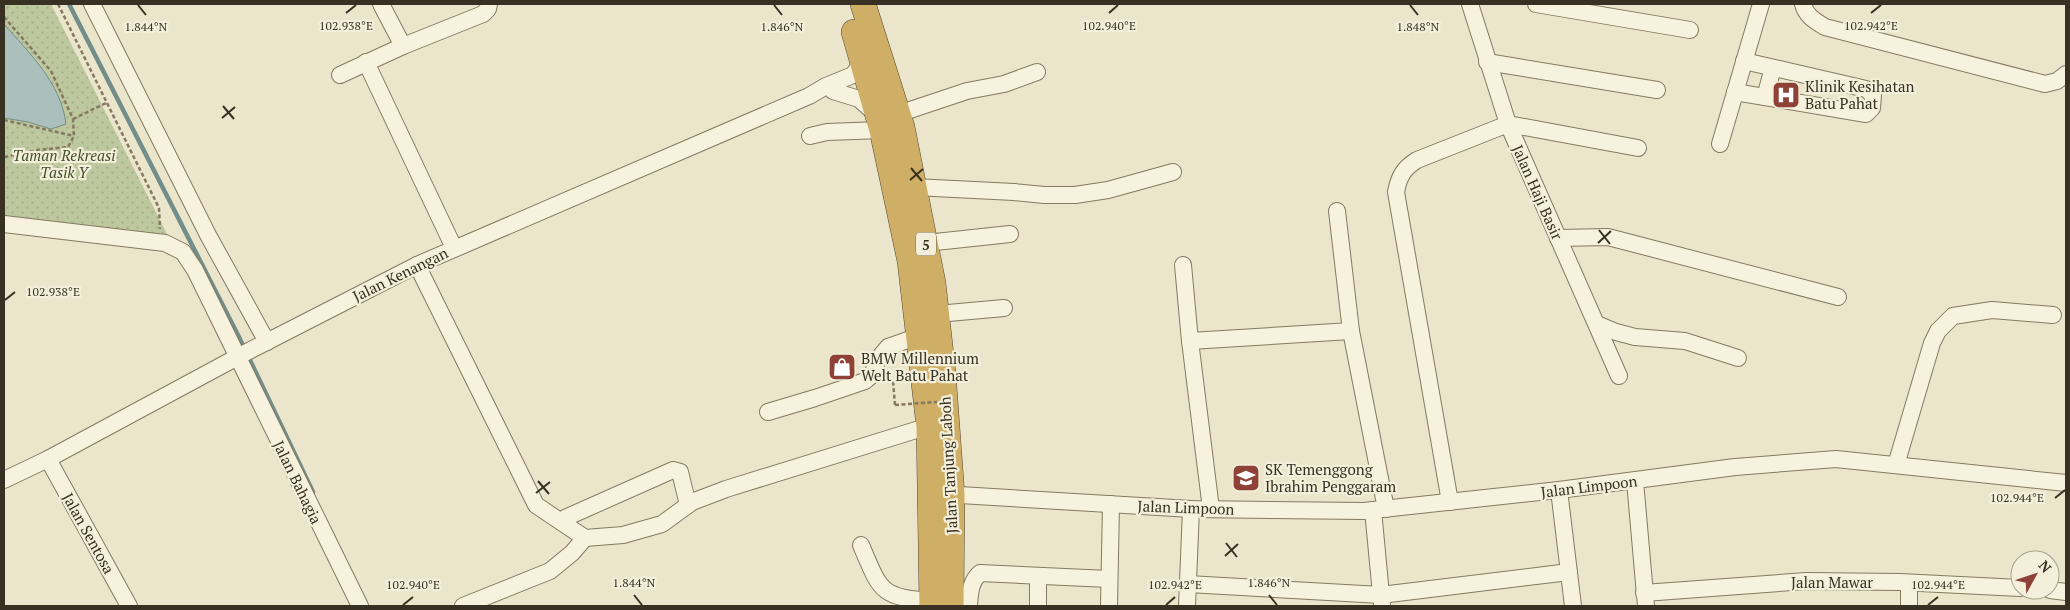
<svg xmlns="http://www.w3.org/2000/svg" width="2070" height="610" font-family="'PT Serif',serif">
  <defs>
    <pattern id="grass-dots" width="8" height="8" patternUnits="userSpaceOnUse" patternTransform="scale(1.25)"><rect width="8" height="8" fill="#bec89f"/><path d="M2 2h.1M6 6h.1" fill="none" stroke="#a4ac89" stroke-width="1.8" stroke-linecap="round"/></pattern>
  </defs>
  <rect width="100%" height="100%" fill="#eae5cb"/>
  <polygon fill="url(#grass-dots)" points="4,4 51,4 170,240 4,216"/>
  <path fill="#abc0bc" stroke="#728d8a" d="M4 24C30 54 61 83 66 124L51 129 28 122 4 118Z"/>
  <g fill="none" stroke-linecap="round" stroke-linejoin="round">
    <polyline stroke="#728d8a" stroke-width="4.5" points="69,4 238,335 313,492"/>
    <defs>
      <g id="minor">
        <polyline points="92,4 208,235 267,342"/>
        <polyline points="381,4 403,46"/>
        <polyline points="1470,4 1508,124 1619,376"/>
        <polyline points="1536,4 1690,30"/>
        <path d="M1803 4C1806 16 1815 21 1825 27L2045 84 2057 81 2066 74"/>
        <polyline points="366,62 454,248"/>
        <polyline points="1487,62 1657,90"/>
        <polyline points="340,75 403,46 483,14 488,9 489,4"/>
        <polyline points="833,91 859,99 876,114"/>
        <polyline points="1735,92 1866,114 1872,108 1873,95 1866,89 1744,61"/>
        <polyline points="1765,97 1773,68"/>
        <polyline points="898,114 967,91 1004,84 1037,72"/>
        <polyline points="810,136 827,132 882,130"/>
        <polyline points="1720,144 1761,4"/>
        <polyline points="914,187 1014,192 1044,195 1075,195 1108,190 1173,172"/>
        <polyline points="1337,211 1351,331 1386,509"/>
        <polyline points="4,224 165,243 183,252 195,270 360,606"/>
        <polyline points="1558,238 1608,237 1838,297"/>
        <polyline points="926,243 1010,234"/>
        <polyline points="417,265 536,505 585,538 623,535 662,524 692,502 726,489 929,426"/>
        <polyline points="1183,265 1190,341"/>
        <polyline points="937,314 1004,308"/>
        <polyline points="1597,324 1616,332 1635,337 1685,341 1738,358"/>
        <polyline points="768,412 815,398 865,381 872,375 878,359 888,347 919,336"/>
        <polyline points="48,459 129,606"/>
        <polyline points="1896,465 1932,343 1938,331 1953,316 1992,310 2053,315"/>
        <polyline points="4,480 48,459 243,354 417,265 809,96 826,86 853,75 863,61"/>
        <polyline points="1635,481 1646,606"/>
        <polyline points="1559,490 1573,606"/>
        <polyline points="943,494 1191,509 1364,511 1559,490 1735,467 1836,459 2066,483"/>
        <path d="M1450 502 1396 192C1399 176 1404 168 1417 160L1508 124 1638 148"/>
        <polyline points="1211,509 1190,341 1351,331"/>
        <polyline points="1373,510 1382,605"/>
        <polyline points="565,518 673,470 680,472 688,505"/>
        <path d="M861 545C881 592 880 597 932 601"/>
        <polyline points="1038,576 1038,606"/>
        <polyline points="1909,583 1909,606"/>
        <polyline points="1188,584 1381,595 1569,572"/>
        <polyline points="2050,590 2066,592"/>
        <polyline points="1644,593 1806,581 1900,582 2020,588"/>
        <polyline points="463,606 550,571 572,553 585,538"/>
        <path d="M969 606C970 593 970 582 980 573L1109 579"/>
        <polyline points="1109,606 1111,504"/>
        <polyline points="1187,606 1191,509"/>
      </g>
      <g id="highway">
        <polyline points="863,4 902,127 933,283 943,373 952,495 951,606"/>
        <polyline points="854,32 882,130 910,261 929,426 932,606"/>
      </g>
    </defs>
    <use href="#minor" stroke="#857961" stroke-width="18"/>
    <use href="#highway" stroke="#544734" stroke-width="26"/>
    <g stroke="#857961" stroke-width="2.5" stroke-dasharray="4 2.5" stroke-linecap="butt">
      <polyline points="58,4 159,208 160,229"/>
      <polyline points="4,17 51,71 73,119 74,136 68,147 38,150 4,157"/>
      <polyline points="73,119 108,102"/>
      <polyline points="4,120 74,136"/>
      <polyline points="895,405 893,381 904,379"/>
    </g>
    <use href="#minor" stroke="#f6f2dd" stroke-width="16"/>
    <use href="#highway" stroke="#cfaf66" stroke-width="25"/>
    <polyline stroke="#857961" stroke-width="2.5" stroke-dasharray="4 2.5" stroke-linecap="butt" points="895,405 950,401"/>
  </g>
  <path fill="none" stroke="#383022" stroke-width="2" d="M138 5 146 15M774 5 782 15M1410 5 1418 15M346 13 356 5M1109 13 1118 5M1871 13 1881 5M223 106 234 119M222 118 235 107M911 168 922 181M910 180 923 169M1599 230 1610 244M1598 243 1611 231M5 300 15 292M538 481 549 494M536 493 550 482M2055 498 2065 490M1226 543 1237 557M1225 556 1238 544M634 595 642 605M1269 595 1277 605M403 605 413 597M1166 605 1175 597M1928 605 1938 597"/>
  <defs>
    <symbol id="hospital-square" viewBox="-11 -11 22 22"><rect x="-9" y="-9" width="18" height="18" rx="4" fill="#8e4237" stroke="#f3efda"/><path d="M-5-5h3v3.5h4V-5h3V5h-3V1.5h-4V5h-3Z" fill="#fff"/></symbol>
    <symbol id="shop-square" viewBox="-11 -11 22 22"><rect x="-9" y="-9" width="18" height="18" rx="4" fill="#8e4237" stroke="#f3efda"/><path d="M-5-2.5h2.3a2.7 3.5 0 0 1 5.4 0H5L5.5 6h-11ZM-1.5-2.5h3a1.5 2.3 0 0 0-3 0Z" fill="#fff"/></symbol>
    <symbol id="school-square" viewBox="-11 -11 22 22"><rect x="-9" y="-9" width="18" height="18" rx="4" fill="#8e4237" stroke="#f3efda"/><path d="M0-5L7-2L0 1L-7-2ZM-4 1L0 2.5L4 1V4Q0 6-4 4Z" fill="#fff"/></symbol>
  </defs>
  <g fill-rule="evenodd">
    <use href="#hospital-square" x="1770" y="79" width="32" height="32"/>
    <use href="#shop-square" x="826" y="351" width="32" height="32"/>
    <use href="#school-square" x="1230" y="462" width="32" height="32"/>
  </g>
  <g text-anchor="middle" dominant-baseline="central" stroke-width="4.5" stroke-linejoin="round" paint-order="stroke">
    <rect fill="#f3efda" stroke="#706959" stroke-width="1" x="916" y="232.5" width="20" height="23" rx="4"/>
    <g font-size="14" font-weight="bold" fill="#383022">
      <text x="926" y="244">5</text>
    </g>
    <g font-size="15" fill="#383022" stroke="#f3efda" text-anchor="start">
      <text x="1805" y="86">Klinik Kesihatan<tspan x="1805" dy="17">Batu Pahat</tspan></text>
      <text x="861" y="358">BMW Millennium<tspan x="861" dy="17">Welt Batu Pahat</tspan></text>
      <text x="1265" y="469">SK Temenggong<tspan x="1265" dy="17">Ibrahim Penggaram</tspan></text>
    </g>
    <g font-size="15" font-style="italic" fill="#43522b" stroke="#f3efda">
      <text x="64" y="155">Taman Rekreasi<tspan x="64" dy="17">Tasik Y</tspan></text>
    </g>
    <g font-size="15" fill="#383022" stroke="#f3efda">
      <text transform="translate(1538 192) rotate(66)">Jalan Haji Basir</text>
      <text transform="translate(400 274) rotate(-26)">Jalan Kenangan</text>
      <text transform="translate(948 465) rotate(-93)">Jalan Tanjung Laboh</text>
      <text transform="translate(298 482) rotate(64)">Jalan Bahagia</text>
      <text transform="translate(1589 486) rotate(-7)">Jalan Limpoon</text>
      <text transform="translate(1186 507) rotate(2)">Jalan Limpoon</text>
      <text transform="translate(89 533) rotate(61)">Jalan Sentosa</text>
      <text x="1832" y="582">Jalan Mawar</text>
    </g>
  </g>
  <g font-size="12" text-anchor="middle" fill="#383022" stroke="#f3efda" stroke-width="4.5" stroke-linejoin="round" paint-order="stroke">
    <text x="346" y="30">102.938°E</text>
    <text x="1109" y="30">102.940°E</text>
    <text x="1871" y="30">102.942°E</text>
    <text x="1418" y="31">1.848°N</text>
    <text x="146" y="31">1.844°N</text>
    <text x="782" y="31">1.846°N</text>
    <text x="53" y="296">102.938°E</text>
    <text x="2017" y="502">102.944°E</text>
    <text x="634" y="587">1.844°N</text>
    <text x="1269" y="587">1.846°N</text>
    <text x="413" y="589">102.940°E</text>
    <text x="1175" y="589">102.942°E</text>
    <text x="1938" y="589">102.944°E</text>
  </g>
  <rect width="2070" height="610" fill="none" stroke="#383022" stroke-width="10"/>
  <g transform="translate(2035 575) rotate(50)"><circle r="24" fill="#f3efda" stroke="#a8a390"/>
  <path d="M0-4L9 19L0 12L-9 19Z" fill="#8e4237"/>
  <text y="-8" font-size="14" font-weight="bold" text-anchor="middle" fill="#383022">N</text>
  </g>
</svg>
